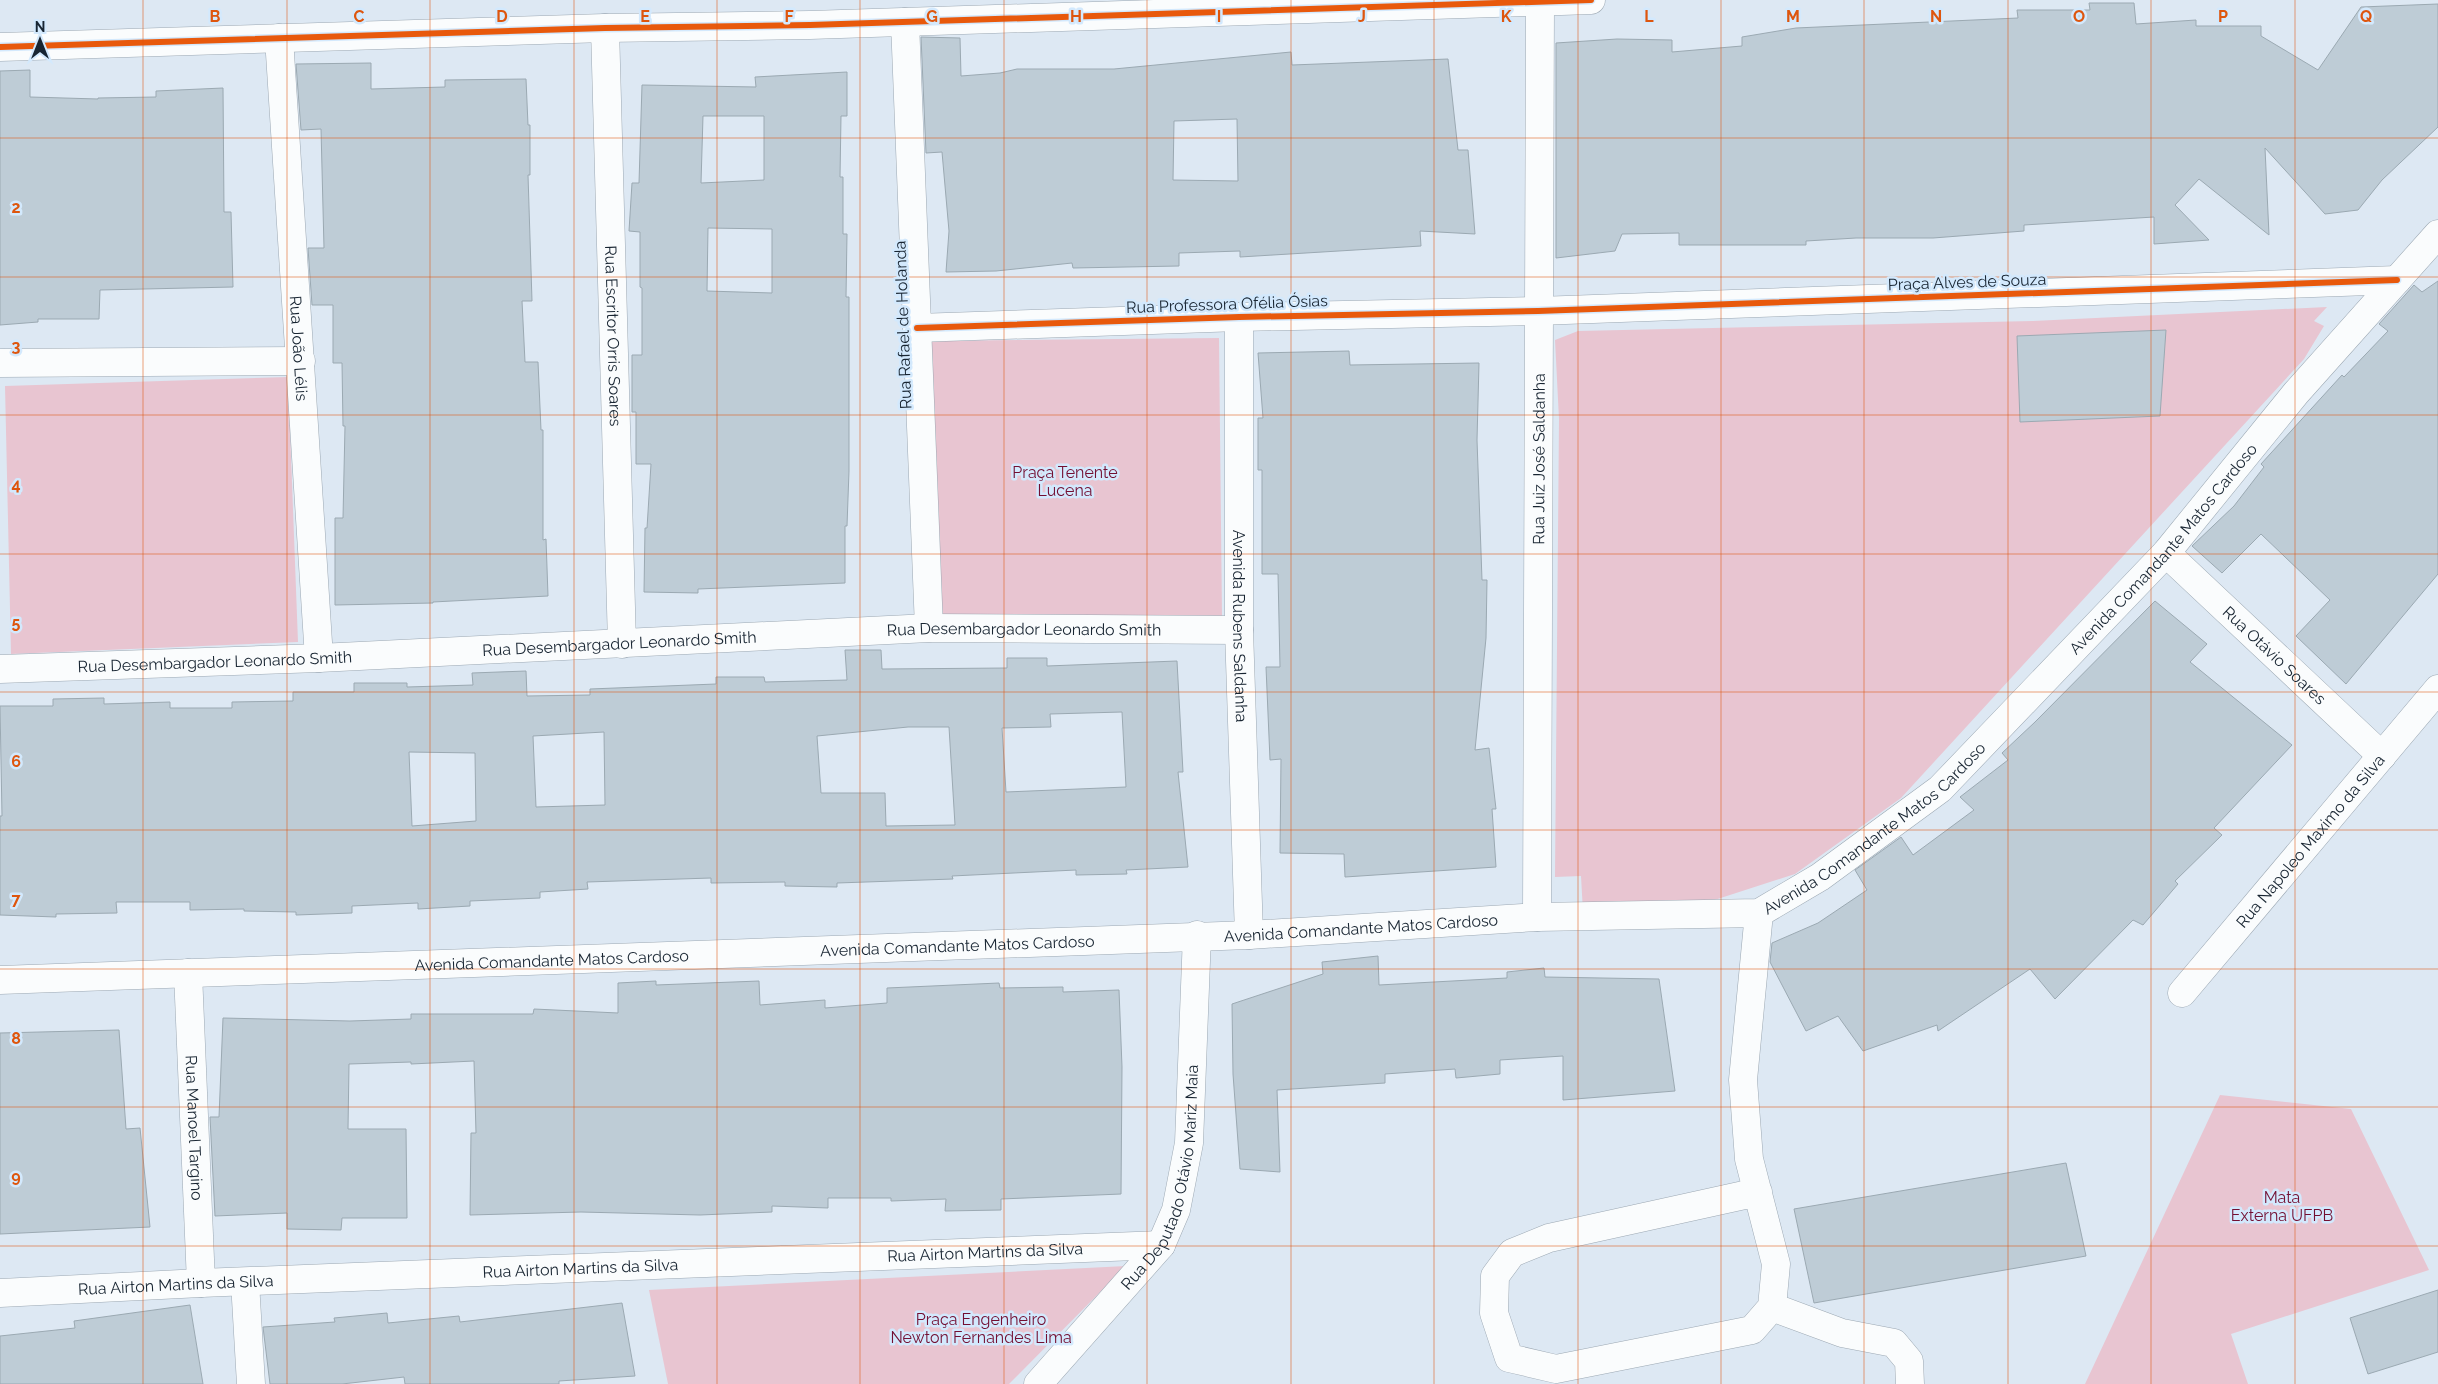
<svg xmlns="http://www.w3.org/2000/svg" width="2438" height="1384" font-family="Raleway,sans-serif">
  <rect width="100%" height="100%" fill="#dde8f3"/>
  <g fill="#e8c5d1">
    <polygon points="2327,307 2314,321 2324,326 2304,359 1901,798 1795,874 1696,906 1583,912 1581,876 1555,877 1559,419 1555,340 1578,331 2033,321"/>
    <polygon points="1219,338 1222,617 929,628 926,341"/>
    <polygon points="288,377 298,642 11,654 5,386"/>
    <polygon points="2220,1095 2351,1109 2429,1270 2231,1334 2248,1384 2085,1384"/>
    <polygon points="1126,1266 1009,1384 668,1384 649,1290"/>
  </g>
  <g fill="#beccd6" stroke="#9ba9b2" fill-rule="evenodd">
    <polygon points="2089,3 2134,3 2136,24 2196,20 2196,26 2261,26 2261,36 2318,70 2361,7 2438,4 2438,127 2382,180 2358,210 2325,214 2265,148 2269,235 2199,179 2175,205 2209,240 2154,244 2154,217 2024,225 2024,231 1933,238 1856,238 1806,241 1806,245 1679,245 1679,233 1622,234 1615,251 1556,258 1556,43 1617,39 1672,40 1672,52 1742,46 1742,37 1796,28 2018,18 2017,10 2090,10"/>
    <path d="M921 37 960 38 961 76 1000 73 1017 69H1114L1291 52 1292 65 1448 59 1458 150H1468L1475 234 1420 231 1421 246 1240 257V251L1179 253V266L1073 268 1072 263 996 271 946 272 949 231 942 152 926 153ZM1237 119 1238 181 1173 180 1174 121Z"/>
    <polygon points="371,63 371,89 445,87 445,80 526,79 528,125 530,125 530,175 528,175 532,301 522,301 525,362 538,362 541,430 543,430 543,540 546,539 548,596 433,602 433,603 335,605 335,518 343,518 345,426 343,426 342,363 333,363 333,305 312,305 308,248 324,248 321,129 301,130 296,64"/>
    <polygon points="30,70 30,97 98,99 98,98 156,97 156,91 223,88 224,212 231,212 233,287 100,290 99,319 38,319 38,322 0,325 0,71"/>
    <path d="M847 72V116H841L840 177H843V234H847L846 297H849V471L847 526H845V583L698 589V593L644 592 645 528H647L651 464H636V412H632V355H642V288L640 287V232L629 231 632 183H639L642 85 756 87 755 77ZM703 116H764V180L701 183ZM708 228 772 229V293L707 291Z"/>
    <polygon points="2438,281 2438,574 2346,684 2296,636 2330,600 2261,534 2222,573 2192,546 2234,506 2264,467 2261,464 2342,375 2344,377 2388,331 2379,324 2414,285 2422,292"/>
    <polygon points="2166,330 2160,416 2020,422 2017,336"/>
    <polygon points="1349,351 1350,365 1479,363 1477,440 1482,580 1487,580 1486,638 1475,750 1489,748 1496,809 1492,809 1496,867 1345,877 1344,854 1280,853 1281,759 1270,760 1266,667 1280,667 1278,574 1262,574 1262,470 1258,470 1258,418 1263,418 1258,353"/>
    <polygon points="2155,601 2207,644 2190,662 2292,745 2214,828 2222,835 2175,881 2178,884 2143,925 2133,920 2055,999 2030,969 1938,1031 1937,1025 1863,1051 1838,1016 1806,1031 1770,962 1772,943 1818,923 1867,890 1855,870 1901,837 1913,855 1974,810 1960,797 2008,760 2002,753 2035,722"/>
    <path d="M845 650H881L882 669 1007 668V658H1047V666L1177 661 1183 772H1178L1188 867 1126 870 1127 874 1076 875V870L952 876 953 879 837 883V887L785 886V882L711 883V878L587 882 588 889 540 892V898L470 901V906L418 909V903L352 906V913L296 915V912L244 911V909L190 910V902H116L117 913 56 914V917L0 915V816H2L0 706H53V699L104 698V704L170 702V708H232V702L293 701V692H354V683H407V687L473 685 472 673 526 671 527 696 590 695V689L716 684V677H764L765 682 847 680ZM1122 712 1126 787 1006 792 1002 728 1051 727 1050 714ZM908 727H949L955 825 886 826 885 793H821L817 736ZM604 732 605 805 536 807 533 736ZM409 752 475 753 476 821 412 826Z"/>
    <polygon points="1378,956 1379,985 1507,978 1507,972 1544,968 1545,977 1659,979 1675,1091 1563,1100 1563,1056 1500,1060 1500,1074 1456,1078 1455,1069 1385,1074 1385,1083 1277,1090 1280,1172 1240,1169 1233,1074 1232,1004 1323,974 1322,962"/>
    <polygon points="656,981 656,985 759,981 760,1005 825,1000 825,1008 887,1003 887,988 999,983 1000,988 1063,987 1063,992 1119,990 1122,1067 1121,1194 1001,1199 1001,1210 945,1211 946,1199 891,1201 891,1198 828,1198 828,1208 772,1206 772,1212 700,1215 581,1212 470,1215 471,1133 476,1133 474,1061 411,1064 411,1062 349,1064 348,1129 406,1129 407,1218 342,1218 341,1230 287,1229 287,1213 215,1216 210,1117 219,1117 223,1018 350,1021 411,1019 411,1014 533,1014 534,1009 618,1013 618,983"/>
    <polygon points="119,1030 126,1129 140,1128 150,1227 0,1234 0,1033"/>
    <polygon points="2066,1163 2086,1256 1814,1303 1794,1209"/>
    <polygon points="2438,1290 2438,1352 2368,1374 2350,1318"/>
    <polygon points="622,1303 635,1376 559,1381 559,1384 405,1384 404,1377 342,1384 270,1384 263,1327 335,1322 334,1318 387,1313 388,1323 459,1316 460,1322"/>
    <polygon points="190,1305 203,1384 0,1384 0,1336 75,1328 74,1321"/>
  </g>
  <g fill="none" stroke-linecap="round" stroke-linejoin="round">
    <defs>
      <g id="street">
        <polyline points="905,22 929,628"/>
        <path id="s1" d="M605 28 622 644"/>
        <path id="s2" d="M279 38 319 658"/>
        <path id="s3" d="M1239 317V630L1249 935"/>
        <polyline points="917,328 1239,317 1538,311 2397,280"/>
        <polyline points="0,363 301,361"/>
        <path id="s4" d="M2166 553 2382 756"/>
        <path id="s5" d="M0 669 319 658 929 628 1239 630"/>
        <path id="s6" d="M1537 917 1540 3"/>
        <path id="s7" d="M188 973 201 1283"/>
        <path id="s8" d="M2182 993 2438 689"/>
        <polyline points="1758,1192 1549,1238 1512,1253 1495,1276 1494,1313 1509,1358 1556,1369 1752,1330 1772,1307 1776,1264 1749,1159 1743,1080 1759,913"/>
        <polyline points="245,1282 251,1384"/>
        <path id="s9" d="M0 1293 201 1283 1161 1245"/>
        <polyline points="1772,1307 1842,1333 1894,1343 1909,1361 1910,1384"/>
        <path id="s10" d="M1038 1384 1161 1245 1176 1210 1189 1143 1197 935"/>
      </g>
      <g id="secondary">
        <polyline points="0,47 605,28 810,25 1591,0"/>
        <path id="s11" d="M0 980 1249 935 1537 917 1759 913 1820 877 1940 789 2166 553 2296 393 2438 234"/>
      </g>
    </defs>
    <use href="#street" stroke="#9ca8b3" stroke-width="29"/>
    <use href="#secondary" stroke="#9ca8b3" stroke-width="29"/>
    <use href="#street" stroke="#fafcfd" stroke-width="28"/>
    <use href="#secondary" stroke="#fafcfd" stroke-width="28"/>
    <defs>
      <g id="cycleway">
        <polyline points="0,47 605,28 810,25 1591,0"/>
        <polyline points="917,328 1239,317 1538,311 2397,280"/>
      </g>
    </defs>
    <use href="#cycleway" stroke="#d3e9fd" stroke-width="9"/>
    <use href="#cycleway" stroke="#e8590c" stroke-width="6"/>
  </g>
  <path fill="none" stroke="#de560e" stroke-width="1" stroke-opacity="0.55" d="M143 0V1384M287 0V1384M430 0V1384M574 0V1384M717 0V1384M860 0V1384M1004 0V1384M1147 0V1384M1291 0V1384M1434 0V1384M1578 0V1384M1721 0V1384M1864 0V1384M2008 0V1384M2151 0V1384M2295 0V1384M0 138H2438M0 277H2438M0 415H2438M0 554H2438M0 692H2438M0 830H2438M0 969H2438M0 1107H2438M0 1246H2438"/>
  <g text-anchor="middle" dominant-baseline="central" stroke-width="5" stroke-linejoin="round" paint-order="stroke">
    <g font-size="16" fill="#182532" stroke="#d3e9fd">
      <text transform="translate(1967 282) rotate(-2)">Praça Alves de Souza</text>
      <text transform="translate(1227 304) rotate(-2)">Rua Professora Ofélia Ósias</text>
      <text transform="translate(903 325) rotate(-92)">Rua Rafael de Holanda</text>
      <text stroke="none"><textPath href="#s1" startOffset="308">Rua Escritor Orris Soares</textPath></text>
      <text stroke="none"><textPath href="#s2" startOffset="311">Rua João Lélis</textPath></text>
      <text stroke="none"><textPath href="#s6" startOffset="458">Rua Juiz José Saldanha</textPath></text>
      <text stroke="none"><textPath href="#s11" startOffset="2308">Avenida Comandante Matos Cardoso</textPath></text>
      <text stroke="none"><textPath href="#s3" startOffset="309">Avenida Rubens Saldanha</textPath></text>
      <text stroke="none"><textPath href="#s5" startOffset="1025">Rua Desembargador Leonardo Smith</textPath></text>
      <text stroke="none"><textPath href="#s5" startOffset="620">Rua Desembargador Leonardo Smith</textPath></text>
      <text stroke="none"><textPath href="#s4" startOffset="149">Rua Otávio Soares</textPath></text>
      <text stroke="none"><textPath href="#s5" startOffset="215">Rua Desembargador Leonardo Smith</textPath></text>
      <text stroke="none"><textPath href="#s11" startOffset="1904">Avenida Comandante Matos Cardoso</textPath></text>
      <text stroke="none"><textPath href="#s8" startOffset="199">Rua Napoleo Maximo da Silva</textPath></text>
      <text stroke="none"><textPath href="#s11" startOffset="1362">Avenida Comandante Matos Cardoso</textPath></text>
      <text stroke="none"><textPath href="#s11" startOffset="958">Avenida Comandante Matos Cardoso</textPath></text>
      <text stroke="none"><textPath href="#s11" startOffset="552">Avenida Comandante Matos Cardoso</textPath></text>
      <text stroke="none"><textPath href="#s7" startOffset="155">Rua Manoel Targino</textPath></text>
      <text stroke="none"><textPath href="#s10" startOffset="250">Rua Deputado Otávio Mariz Maia</textPath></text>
      <text stroke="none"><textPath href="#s9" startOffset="986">Rua Airton Martins da Silva</textPath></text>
      <text stroke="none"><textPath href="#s9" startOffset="581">Rua Airton Martins da Silva</textPath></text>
      <text stroke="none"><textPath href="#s9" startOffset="176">Rua Airton Martins da Silva</textPath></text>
    </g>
    <g font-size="16" fill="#730f32" stroke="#d3e9fd">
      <text x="1065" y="472">Praça Tenente<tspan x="1065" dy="18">Lucena</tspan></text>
      <text x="2282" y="1197">Mata<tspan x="2282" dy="18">Externa UFPB</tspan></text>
      <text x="981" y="1319">Praça Engenheiro<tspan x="981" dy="18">Newton Fernandes Lima</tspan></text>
    </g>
  </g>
  <g font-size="16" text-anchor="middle" font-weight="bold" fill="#de560e" stroke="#d3e9fd" stroke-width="5" stroke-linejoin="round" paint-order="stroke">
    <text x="215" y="22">B</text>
    <text x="359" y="22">C</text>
    <text x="502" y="22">D</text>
    <text x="645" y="22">E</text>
    <text x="789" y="22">F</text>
    <text x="932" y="22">G</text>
    <text x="1076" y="22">H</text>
    <text x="1219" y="22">I</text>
    <text x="1362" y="22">J</text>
    <text x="1506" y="22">K</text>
    <text x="1649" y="22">L</text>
    <text x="1793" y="22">M</text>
    <text x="1936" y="22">N</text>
    <text x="2079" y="22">O</text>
    <text x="2223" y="22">P</text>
    <text x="2366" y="22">Q</text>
    <text x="16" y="213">2</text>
    <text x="16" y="352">3</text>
    <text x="16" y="490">4</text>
    <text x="16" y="628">5</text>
    <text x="16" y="767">6</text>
    <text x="16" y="905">7</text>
    <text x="16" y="1044">8</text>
    <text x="16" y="1182">9</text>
  </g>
  <g transform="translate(40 40)" stroke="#d3e9fd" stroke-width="4" paint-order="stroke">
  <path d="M0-4L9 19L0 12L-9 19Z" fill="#182532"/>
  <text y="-8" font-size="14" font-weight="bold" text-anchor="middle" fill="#182532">N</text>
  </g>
</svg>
